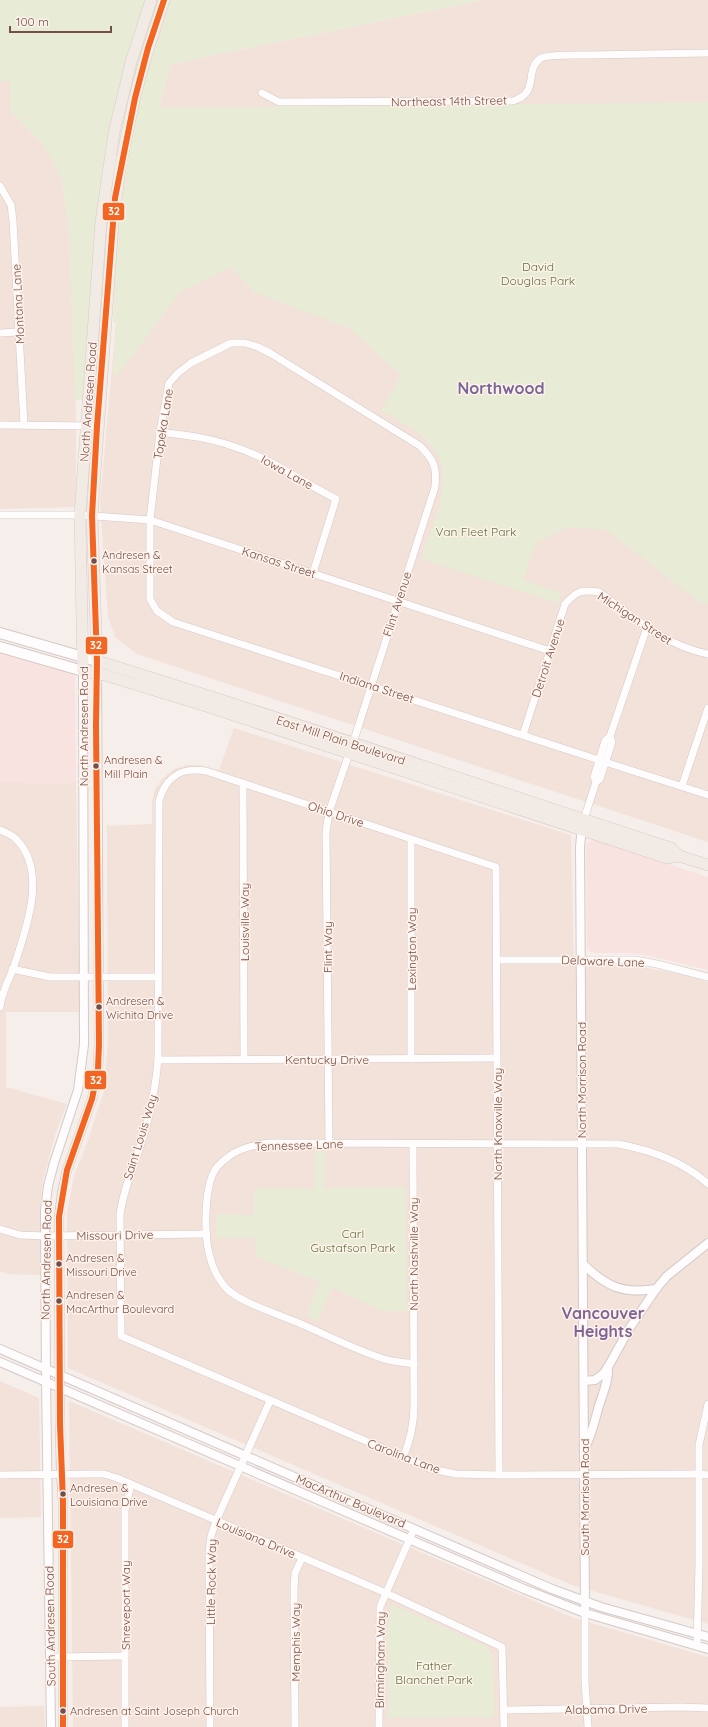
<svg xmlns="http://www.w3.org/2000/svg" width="708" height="1727" font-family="Quicksand,sans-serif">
  <rect width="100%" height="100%" fill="#f6eeea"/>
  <g fill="#f2e2da">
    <polygon points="483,0 708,0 708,842 137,654 115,637 108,617 100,502 116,323 159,108 171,64"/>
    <polygon points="0,81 10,81 10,110 43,144 62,180 69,232 76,410 76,507 0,509"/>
    <polygon points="234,728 571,835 574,966 636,966 681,974 708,982 708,1624 572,1585 68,1368 67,1213 74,1176 87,1143 104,1091 108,1039 107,826 152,824 152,802 155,789 163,778 174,769 187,765 200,765 219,770"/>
    <polygon points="0,782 76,783 80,1012 6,1012 6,1087 67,1104 55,1135 43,1180 40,1208 40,1275 8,1274 0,1271"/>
    <polygon points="0,1381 39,1398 41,1517 0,1518"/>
    <polygon points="69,1401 574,1618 708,1657 708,1727 73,1727"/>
    <polygon points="44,1706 45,1727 0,1727 0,1707"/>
  </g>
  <g fill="#f9e3e0">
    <polygon points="0,652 75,672 76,783 0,782"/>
    <polygon points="594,840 708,877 708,970 646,955 628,953 594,953 588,950 587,946 586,846 590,841"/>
  </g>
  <g fill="#e8ebd5">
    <path d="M0 0H483L171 64 159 108 708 102V604L701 603 606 530 568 527 536 543 523 580 562 593 557 603 421 559C433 522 460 474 427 441 415 428 396 420 381 411L401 375 350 329 254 292 231 267 180 292 119 374H113L116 323 113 322 116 242 135 109H116L83 400 75 399 69 232 62 180 43 144 10 110V82L0 81Z"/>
    <polygon points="315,1150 325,1150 324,1188 405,1187 407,1311 383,1311 332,1288 317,1321 306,1316 320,1282 256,1257 255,1238 216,1238 216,1214 254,1215 254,1189 315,1189"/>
    <polygon points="391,1604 487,1647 492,1654 493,1660 494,1717 388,1718 387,1627"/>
  </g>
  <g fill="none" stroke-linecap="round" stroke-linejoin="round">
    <defs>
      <g id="minor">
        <path d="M262 93 279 102 513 101C541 92 523 70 541 58 548 54 580 55 589 55 629 54 668 54 708 53"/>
        <polyline points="0,186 11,205 13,221 24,425"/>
        <polyline points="0,333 19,332"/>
        <polyline points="0,425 97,426"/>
        <path d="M160 432C185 435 211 438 235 447 272 459 302 482 336 499L313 573"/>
        <polyline points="0,515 80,515 150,520 550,651"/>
        <path d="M523 735 565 604C577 591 581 589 599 592 633 617 666 646 708 654"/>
        <path d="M353 743C380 657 408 572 435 487 437 467 434 460 420 446L270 353 258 347 245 343H231L191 363 178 373 169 383 160 432 150 520V599L157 611 173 622 599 760"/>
        <polyline points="605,762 708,795"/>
        <polyline points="596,782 594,777 605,741 610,736 647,627"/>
        <polyline points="243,784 244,1059"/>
        <polyline points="682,786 708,708"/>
        <polyline points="584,819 596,782 600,779 612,742 610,736"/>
        <path d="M0 830C5 832 12 835 16 839 49 872 25 932 13 969 8 982 1 994 0 1007"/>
        <polyline points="411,839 411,1059"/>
        <polyline points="496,960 635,960 657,964 708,977"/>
        <polyline points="12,969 50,977 158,977"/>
        <polyline points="158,1060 496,1058"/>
        <polyline points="329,1143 326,832 329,812 349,754"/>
        <polyline points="0,1229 20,1235 45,1236 207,1234"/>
        <path d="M414 1364C403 1362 391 1362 381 1358 351 1348 323 1333 294 1321 275 1313 243 1303 228 1290 218 1280 212 1267 209 1253 204 1233 204 1183 217 1167 232 1150 250 1145 271 1143L618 1144C651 1150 683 1161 708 1184"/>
        <path d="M403 1458C410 1441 414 1425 414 1406L413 1144"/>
        <polyline points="0,1475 90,1474 104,1474 117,1478 386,1593 502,1647 504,1727"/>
        <path d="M499 1475 496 867 206 771C181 767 166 776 159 801L158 1060C156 1083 152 1105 146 1127 138 1157 124 1184 120 1215L121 1336 431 1469 456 1474 499 1475 699 1474 708 1475"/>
        <polyline points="585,1613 585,1681 588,1727"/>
        <polyline points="697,1646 699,1564 699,1445 708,1404"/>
        <polyline points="51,1657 125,1656"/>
        <polyline points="503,1710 681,1707 708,1708"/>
        <polyline points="125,1727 125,1510 131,1484"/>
        <polyline points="210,1727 209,1553 211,1536 216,1521 270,1401"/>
        <polyline points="295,1727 294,1589 295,1573 302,1558"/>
        <polyline points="379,1727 380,1607 414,1529"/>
      </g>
      <g id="tertiary">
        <polyline points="582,826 580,847 585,1613"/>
        <path d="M583 1264C607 1287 622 1294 656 1289"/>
        <polyline points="0,1349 552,1589 601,1607 708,1637"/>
        <polyline points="0,1362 524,1589 585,1613 708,1649"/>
        <polyline points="584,1381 595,1380 603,1374 608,1367 629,1329 656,1289 667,1276 708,1243"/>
        <path d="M584 1450C591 1437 594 1424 598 1409 602 1395 609 1382 608 1367"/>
        <polyline points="51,1727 46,1381 45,1210 48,1186 54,1163 78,1090 84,1045 83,671"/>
        <polyline points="63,1727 63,1502 61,1474 60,1424 59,1217 62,1193 67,1170 92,1099 98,1069 99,1044 97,673"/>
      </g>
      <g id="secondary">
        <polyline points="0,633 97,661 97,668"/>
        <polyline points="0,647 83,671"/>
      </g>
      <g id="primary">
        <polyline points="151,0 131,62 114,133 101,222 80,515 83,671 105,675 203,705 667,858 679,856"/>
        <path d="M164 0 144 63 134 100 121 162 113 223 92 516 97 661C290 720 480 786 671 848L679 856 708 865"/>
      </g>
    </defs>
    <use href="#minor" stroke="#d4cac7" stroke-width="8"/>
    <use href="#tertiary" stroke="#d4cac7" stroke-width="10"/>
    <use href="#secondary" stroke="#d5c9c6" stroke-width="12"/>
    <use href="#primary" stroke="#d8cbc9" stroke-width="12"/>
    <use href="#minor" stroke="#fefcfc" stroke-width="7"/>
    <use href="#tertiary" stroke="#fefcfc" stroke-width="8"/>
    <use href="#secondary" stroke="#fefcfc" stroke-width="10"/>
    <use href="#primary" stroke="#f2eae5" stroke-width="11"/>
    <defs>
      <polyline id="bus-1" points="63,1727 63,1502 60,1424 59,1217 67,1170 92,1099 98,1069 99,1044 96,725 97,661 92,516 97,426 115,198 135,98 148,48 164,0"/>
    </defs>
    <use href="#bus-1" stroke="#fff2ea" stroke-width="9"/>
    <use href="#bus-1" stroke="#f26522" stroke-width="6"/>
  </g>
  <g fill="#744f4a" stroke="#fff2ea" stroke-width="1.5">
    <circle cx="94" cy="561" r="3.5"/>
    <circle cx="96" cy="766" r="3.5"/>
    <circle cx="99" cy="1007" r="3.5"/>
    <circle cx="59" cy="1264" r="3.5"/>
    <circle cx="59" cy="1301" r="3.5"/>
    <circle cx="63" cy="1494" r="3.5"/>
    <circle cx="63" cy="1711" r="3.5"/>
  </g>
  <g text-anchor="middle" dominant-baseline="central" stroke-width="3" stroke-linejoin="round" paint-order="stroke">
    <g font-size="11" fill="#744f4a" stroke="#fff2ea" text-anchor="start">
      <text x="102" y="555">Andresen &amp;<tspan x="102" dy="14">Kansas Street</tspan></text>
      <text x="104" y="760">Andresen &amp;<tspan x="104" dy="14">Mill Plain</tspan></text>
      <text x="106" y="1001">Andresen &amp;<tspan x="106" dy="14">Wichita Drive</tspan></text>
      <text x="66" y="1258">Andresen &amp;<tspan x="66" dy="14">Missouri Drive</tspan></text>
      <text x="66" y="1295">Andresen &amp;<tspan x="66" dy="14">MacArthur Boulevard</tspan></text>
      <text x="70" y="1488">Andresen &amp;<tspan x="70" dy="14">Louisiana Drive</tspan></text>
      <text x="70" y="1711">Andresen at Saint Joseph Church</text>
    </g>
    <g font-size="12" fill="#744f4a" stroke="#fff2ea">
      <text transform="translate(449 101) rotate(-1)">Northeast 14th Street</text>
      <text transform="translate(18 304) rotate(-93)">Montana Lane</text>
      <text transform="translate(88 402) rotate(-86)">North Andresen Road</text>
      <text transform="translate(163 424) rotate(-81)">Topeka Lane</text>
      <text transform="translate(287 472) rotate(29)">Iowa Lane</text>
      <text transform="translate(279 562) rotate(18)">Kansas Street</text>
      <text transform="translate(397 604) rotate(-72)">Flint Avenue</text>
      <text transform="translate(635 618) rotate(33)">Michigan Street</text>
      <text transform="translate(548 658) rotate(-72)">Detroit Avenue</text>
      <text transform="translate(377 687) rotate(18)">Indiana Street</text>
      <text transform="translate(83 726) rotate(-90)">North Andresen Road</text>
      <text transform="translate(341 740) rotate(18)">East Mill Plain Boulevard</text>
      <text transform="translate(336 814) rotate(18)">Ohio Drive</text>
      <text transform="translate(244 922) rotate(-90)">Louisville Way</text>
      <text transform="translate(327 947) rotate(-90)">Flint Way</text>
      <text transform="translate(411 949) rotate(-90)">Lexington Way</text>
      <text transform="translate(603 961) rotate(2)">Delaware Lane</text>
      <text x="327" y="1059">Kentucky Drive</text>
      <text transform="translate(581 1080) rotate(-90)">North Morrison Road</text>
      <text transform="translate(497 1124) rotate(-90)">North Knoxville Way</text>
      <text transform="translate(140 1137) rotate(-73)">Saint Louis Way</text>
      <text transform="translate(299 1145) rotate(-2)">Tennessee Lane</text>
      <text transform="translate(115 1235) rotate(-1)">Missouri Drive</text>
      <text transform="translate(413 1254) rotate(-90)">North Nashville Way</text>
      <text transform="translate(46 1260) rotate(-89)">North Andresen Road</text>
      <text transform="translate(404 1456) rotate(21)">Carolina Lane</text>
      <text transform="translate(584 1497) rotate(-90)">South Morrison Road</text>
      <text transform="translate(351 1501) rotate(23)">MacArthur Boulevard</text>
      <text transform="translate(256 1538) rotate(23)">Louisiana Drive</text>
      <text transform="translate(211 1582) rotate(-89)">Little Rock Way</text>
      <text transform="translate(125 1605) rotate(-90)">Shreveport Way</text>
      <text transform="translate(50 1626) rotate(-91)">South Andresen Road</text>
      <text transform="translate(295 1642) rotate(-90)">Memphis Way</text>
      <text transform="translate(380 1660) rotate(-89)">Birmingham Way</text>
      <text transform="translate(606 1709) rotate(-1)">Alabama Drive</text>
    </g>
    <g font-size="12" fill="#5c743f" stroke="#fff2ea">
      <text x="538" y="266">David<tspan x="538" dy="14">Douglas Park</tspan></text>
      <text x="476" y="531">Van Fleet Park</text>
      <text x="353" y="1233">Carl<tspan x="353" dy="14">Gustafson Park</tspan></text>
      <text x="434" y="1665">Father<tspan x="434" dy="14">Blanchet Park</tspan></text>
    </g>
    <g font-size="16" font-weight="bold" fill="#7b6598" stroke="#fff2ea">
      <text x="501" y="388">Northwood</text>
      <text x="603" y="1313">Vancouver<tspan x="603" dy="18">Heights</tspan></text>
    </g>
  </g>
  <g stroke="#fff2ea" stroke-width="1.5">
    <rect x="102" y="202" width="23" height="19" rx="4" fill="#f26522"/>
    <rect x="85" y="636" width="23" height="19" rx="4" fill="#f26522"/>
    <rect x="84" y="1070" width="23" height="20" rx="4" fill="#f26522"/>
    <rect x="52" y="1530" width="22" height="19" rx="4" fill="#f26522"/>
  </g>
  <g font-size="11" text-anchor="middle" font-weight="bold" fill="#fff">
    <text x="114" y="215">32</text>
    <text x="96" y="649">32</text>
    <text x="96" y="1084">32</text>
    <text x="63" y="1543">32</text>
  </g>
  <path d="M10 26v6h101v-6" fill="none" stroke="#744f4a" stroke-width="2"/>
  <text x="16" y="26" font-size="12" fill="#744f4a" stroke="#fff2ea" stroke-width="3" paint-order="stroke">100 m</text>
</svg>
